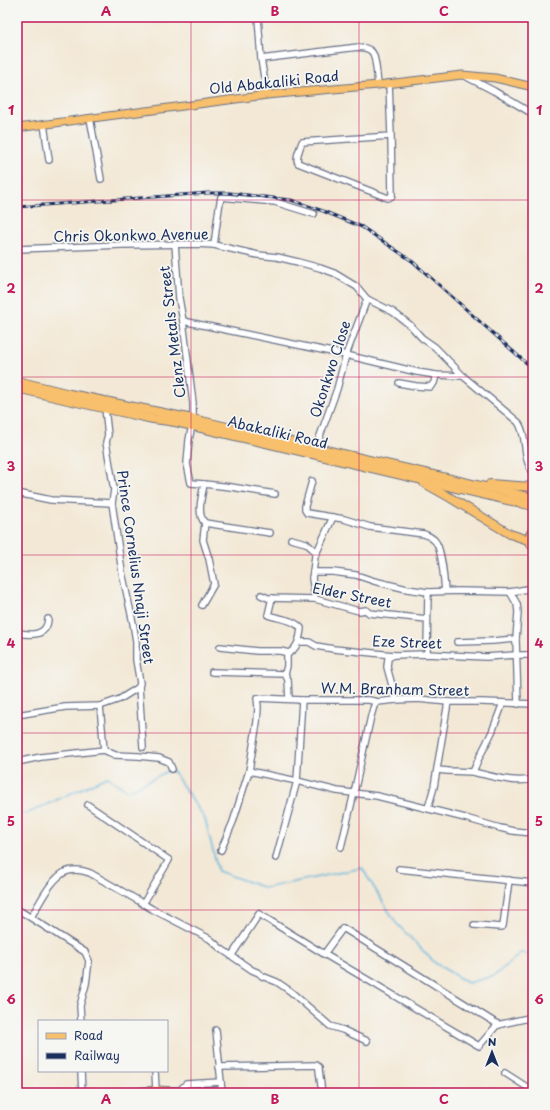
<svg xmlns="http://www.w3.org/2000/svg" width="550" height="1110" font-family="'Playpen Sans',sans-serif">
  <rect width="100%" height="100%" fill="#f6f6f2"/>
  <filter id="ink" filterUnits="userSpaceOnUse"><feTurbulence type="fractalNoise" baseFrequency=".025" numOctaves="2"/><feDisplacementMap in="SourceGraphic" scale="8" xChannelSelector="R" yChannelSelector="G"/><feConvolveMatrix kernelMatrix="1 2 1 2 8 2 1 2 1" color-interpolation-filters="sRGB"/></filter>
  <filter id="wash" filterUnits="userSpaceOnUse"><feTurbulence type="fractalNoise" baseFrequency=".012" numOctaves="4" result="noise"/><feDisplacementMap in="SourceGraphic" scale="16" xChannelSelector="R" yChannelSelector="G"/><feGaussianBlur stdDeviation="0.9" result="paint"/><feColorMatrix in="noise" values="0 0 0 0 0 0 0 0 0 0 0 0 0 0 0 0 0 1.4 0 .05"/><feComposite in="paint" operator="in"/></filter>
  <g filter="url(#wash)">
    <rect width="100%" height="100%" fill="#f3e8d5"/>
    <g fill="none" stroke-linecap="round" stroke-linejoin="round">
      <g stroke="#62b6de" stroke-width="1.5">
        <polyline points="173,771 205,819 218,871 265,888 362,868 396,923 435,963 468,983 494,976 522,952 533,957"/>
        <polyline points="17,812 26,814 107,777 128,791 170,770"/>
      </g>
    </g>
  </g>
  <g filter="url(#ink)">
    <g fill="none" stroke-linecap="round" stroke-linejoin="round">
      <defs>
        <g id="minor">
          <polyline points="258,17 261,59 267,95"/>
          <path d="M261 59 350 48C356 47 365 46 371 51 376 54 377 78 378 85"/>
          <polyline points="465,76 494,91 533,114"/>
          <path d="M389 83 391 136 392 196 388 198 298 163C295 157 300 149 302 142L391 136"/>
          <polyline points="90,118 101,179"/>
          <polyline points="44,124 49,160"/>
          <polyline points="175,244 179,298 183,321 193,403 193,419"/>
          <polyline points="214,245 219,208 221,197 275,202 314,214"/>
          <path d="M17 249 122 245 197 244 214 245 258 255 277 257 298 262 320 268 334 273 357 287 367 299 393 312 410 325 422 338 435 347 463 376 518 422C528 436 522 458 533 474"/>
          <polyline points="183,321 346,355 417,372 436,375 463,376"/>
          <polyline points="399,383 416,386 430,387 434,383 436,375"/>
          <path d="M192 425 189 440 187 464 191 483 204 484C202 496 196 514 205 523L270 533"/>
          <polyline points="316,447 337,389 346,355 367,299"/>
          <path d="M312 481 305 506V510L307 513 344 519 370 527 424 534C428 536 432 537 435 541 442 548 444 580 445 591"/>
          <polyline points="204,484 231,487 275,494"/>
          <polyline points="17,493 51,500 112,503"/>
          <polyline points="291,539 306,543 316,552"/>
          <polyline points="313,572 333,572 356,575 374,581 407,589 428,592 459,591 510,592 533,588"/>
          <polyline points="510,592 517,604 518,612 516,639 518,704"/>
          <polyline points="261,595 268,598 315,599 359,611 366,610 369,613 427,619"/>
          <path d="M272 598 268 615C279 619 293 619 301 628 300 638 298 649 287 654V666L285 674 288 680 289 699"/>
          <polyline points="315,599 312,578 313,572 315,556 333,517"/>
          <polyline points="202,605 214,584 209,559 203,540 205,523"/>
          <path d="M17 633C30 635 47 637 48 619"/>
          <polyline points="299,642 309,642 316,646 334,649 373,653 394,655 427,654 486,657 516,655 533,655"/>
          <polyline points="457,642 493,641 516,639"/>
          <polyline points="220,647 257,651 280,651 289,653"/>
          <polyline points="427,654 428,592"/>
          <polyline points="394,655 388,658 387,667 396,700"/>
          <polyline points="212,672 285,674"/>
          <polyline points="139,687 143,747"/>
          <path d="M503 703 492 732 479 758 473 772C491 776 515 784 533 779"/>
          <polyline points="100,706 104,750"/>
          <polyline points="17,715 65,707 100,706 120,699 136,689 139,687 140,683 136,660 136,641 133,623 122,572 112,503 114,490 106,442 108,435 105,408"/>
          <polyline points="17,762 41,757 104,750 115,755 138,756 159,758 169,762 172,769"/>
          <polyline points="437,770 448,771 473,772"/>
          <polyline points="249,771 297,781 337,791 377,796 465,818 500,828 513,831 533,833"/>
          <polyline points="88,805 169,860 143,904"/>
          <polyline points="428,808 434,787 448,702"/>
          <polyline points="341,847 354,793 371,716 374,706 377,702"/>
          <polyline points="221,850 233,822 249,771 257,722 258,707 257,698 302,700 369,700 377,702 396,700 418,699 448,702 482,702 533,704"/>
          <polyline points="276,858 297,781 302,700"/>
          <polyline points="399,869 533,883"/>
          <polyline points="17,909 85,952 89,961 86,984 80,1006 81,1021"/>
          <path d="M31 917C40 903 50 880 65 872 72 869 82 870 90 873L139 901 152 909 210 939 220 948 252 970 259 973 262 976 277 982 290 991 330 1026 343 1030 367 1041"/>
          <polyline points="474,925 501,927 503,926 509,880"/>
          <polyline points="324,954 343,928 499,1025"/>
          <polyline points="232,955 259,914 324,954 479,1046 497,1025 533,1017"/>
          <polyline points="216,1030 222,1093"/>
          <polyline points="219,1067 316,1065 319,1067 319,1070 322,1093"/>
          <polyline points="81,1071 82,1093"/>
          <polyline points="155,1071 156,1090"/>
          <polyline points="505,1073 533,1091"/>
          <polyline points="179,1091 186,1084 221,1082"/>
          <polyline points="179,1091 188,1092 221,1090"/>
        </g>
        <g id="major">
          <polyline points="17,128 267,95 378,85 462,75 495,78 533,87"/>
          <path d="M533 530C528 535 526 542 533 547"/>
          <polyline points="123,1093 156,1090 179,1091"/>
        </g>
        <g id="highway">
          <polyline points="17,381 70,394 193,419 533,498"/>
          <path d="M17 388C62 399 107 409 153 419 162 420 171 421 180 423L533 506"/>
          <polyline points="424,483 449,497 510,534 528,540"/>
          <polyline points="490,484 533,487"/>
        </g>
      </defs>
      <use href="#minor" stroke="#677088" stroke-width="8"/>
      <use href="#major" stroke="#677088" stroke-width="9"/>
      <use href="#highway" stroke="#677088" stroke-width="10"/>
      <use href="#minor" stroke="#fff" stroke-width="5.5"/>
      <use href="#major" stroke="#f8bf6c" stroke-width="7"/>
      <use href="#highway" stroke="#f8bf6c" stroke-width="8"/>
      <defs>
        <polyline id="rail" points="17,207 208,193 230,193 291,200 323,211 362,227 412,261 533,369"/>
      </defs>
      <use href="#rail" stroke="#1b2f5e" stroke-width="3"/>
      <use href="#rail" stroke="#f6f6f2" stroke-width="1.5" stroke-dasharray="4.5" stroke-linecap="butt"/>
    </g>
  </g>
  <path fill="none" stroke="#c2185b" stroke-width="1" stroke-opacity="0.55" d="M191 17V1093M359 17V1093M17 200H533M17 377H533M17 555H533M17 733H533M17 910H533"/>
  <g text-anchor="middle" dominant-baseline="central" stroke-width="3.5" stroke-linejoin="round" paint-order="stroke">
    <g font-size="14" fill="#1b2f5e" stroke="#f6f6f2">
      <text transform="translate(274 82) rotate(-6)">Old Abakaliki Road</text>
      <text transform="translate(131 235) rotate(-1)">Chris Okonkwo Avenue</text>
      <text transform="translate(172 332) rotate(-97)">Clenz Metals Street</text>
      <text transform="translate(330 369) rotate(-72)">Okonkwo Close</text>
      <text transform="translate(278 432) rotate(13)">Abakaliki Road</text>
      <text transform="translate(136 567) rotate(82)">Prince Cornelius Nnaji Street</text>
      <text transform="translate(352 595) rotate(11)">Elder Street</text>
      <text transform="translate(407 642) rotate(2)">Eze Street</text>
      <text transform="translate(395 689) rotate(1)">W.M. Branham Street</text>
    </g>
  </g>
  <rect width="550" height="1110" fill="none" stroke="#f6f6f2" stroke-width="44"/>
  <rect x="38" y="1020" width="130" height="52" fill="#f6f6f2" stroke="#9ea6b7"/>
  <rect x="46" y="1033" width="20" height="6" fill="#f8bf6c" stroke="#9ea6b7"/>
  <text x="74" y="1040" font-size="12" fill="#1b2f5e">Road</text>
  <rect x="46" y="1053" width="20" height="6" fill="#1b2f5e" stroke="#9ea6b7"/>
  <text x="74" y="1060" font-size="12" fill="#1b2f5e">Railway</text>
  <g transform="translate(492 1052)" stroke="#f6f6f2" stroke-width="3" paint-order="stroke">
  <path d="M0-3L7 15L0 10L-7 15Z" fill="#1b2f5e"/>
  <text y="-6" font-size="11" font-weight="bold" text-anchor="middle" fill="#1b2f5e">N</text>
  </g>
  <rect x="22" y="22" width="506" height="1066" fill="none" stroke="#c2185b" stroke-width="1.5"/>
  <g font-size="13" text-anchor="middle" font-weight="bold" fill="#c2185b">
    <text x="106" y="16">A</text>
    <text x="275" y="16">B</text>
    <text x="444" y="16">C</text>
    <text x="11" y="115">1</text>
    <text x="539" y="115">1</text>
    <text x="11" y="293">2</text>
    <text x="539" y="293">2</text>
    <text x="11" y="471">3</text>
    <text x="539" y="471">3</text>
    <text x="11" y="648">4</text>
    <text x="539" y="648">4</text>
    <text x="11" y="826">5</text>
    <text x="539" y="826">5</text>
    <text x="11" y="1004">6</text>
    <text x="539" y="1004">6</text>
    <text x="106" y="1104">A</text>
    <text x="275" y="1104">B</text>
    <text x="444" y="1104">C</text>
  </g>
</svg>
